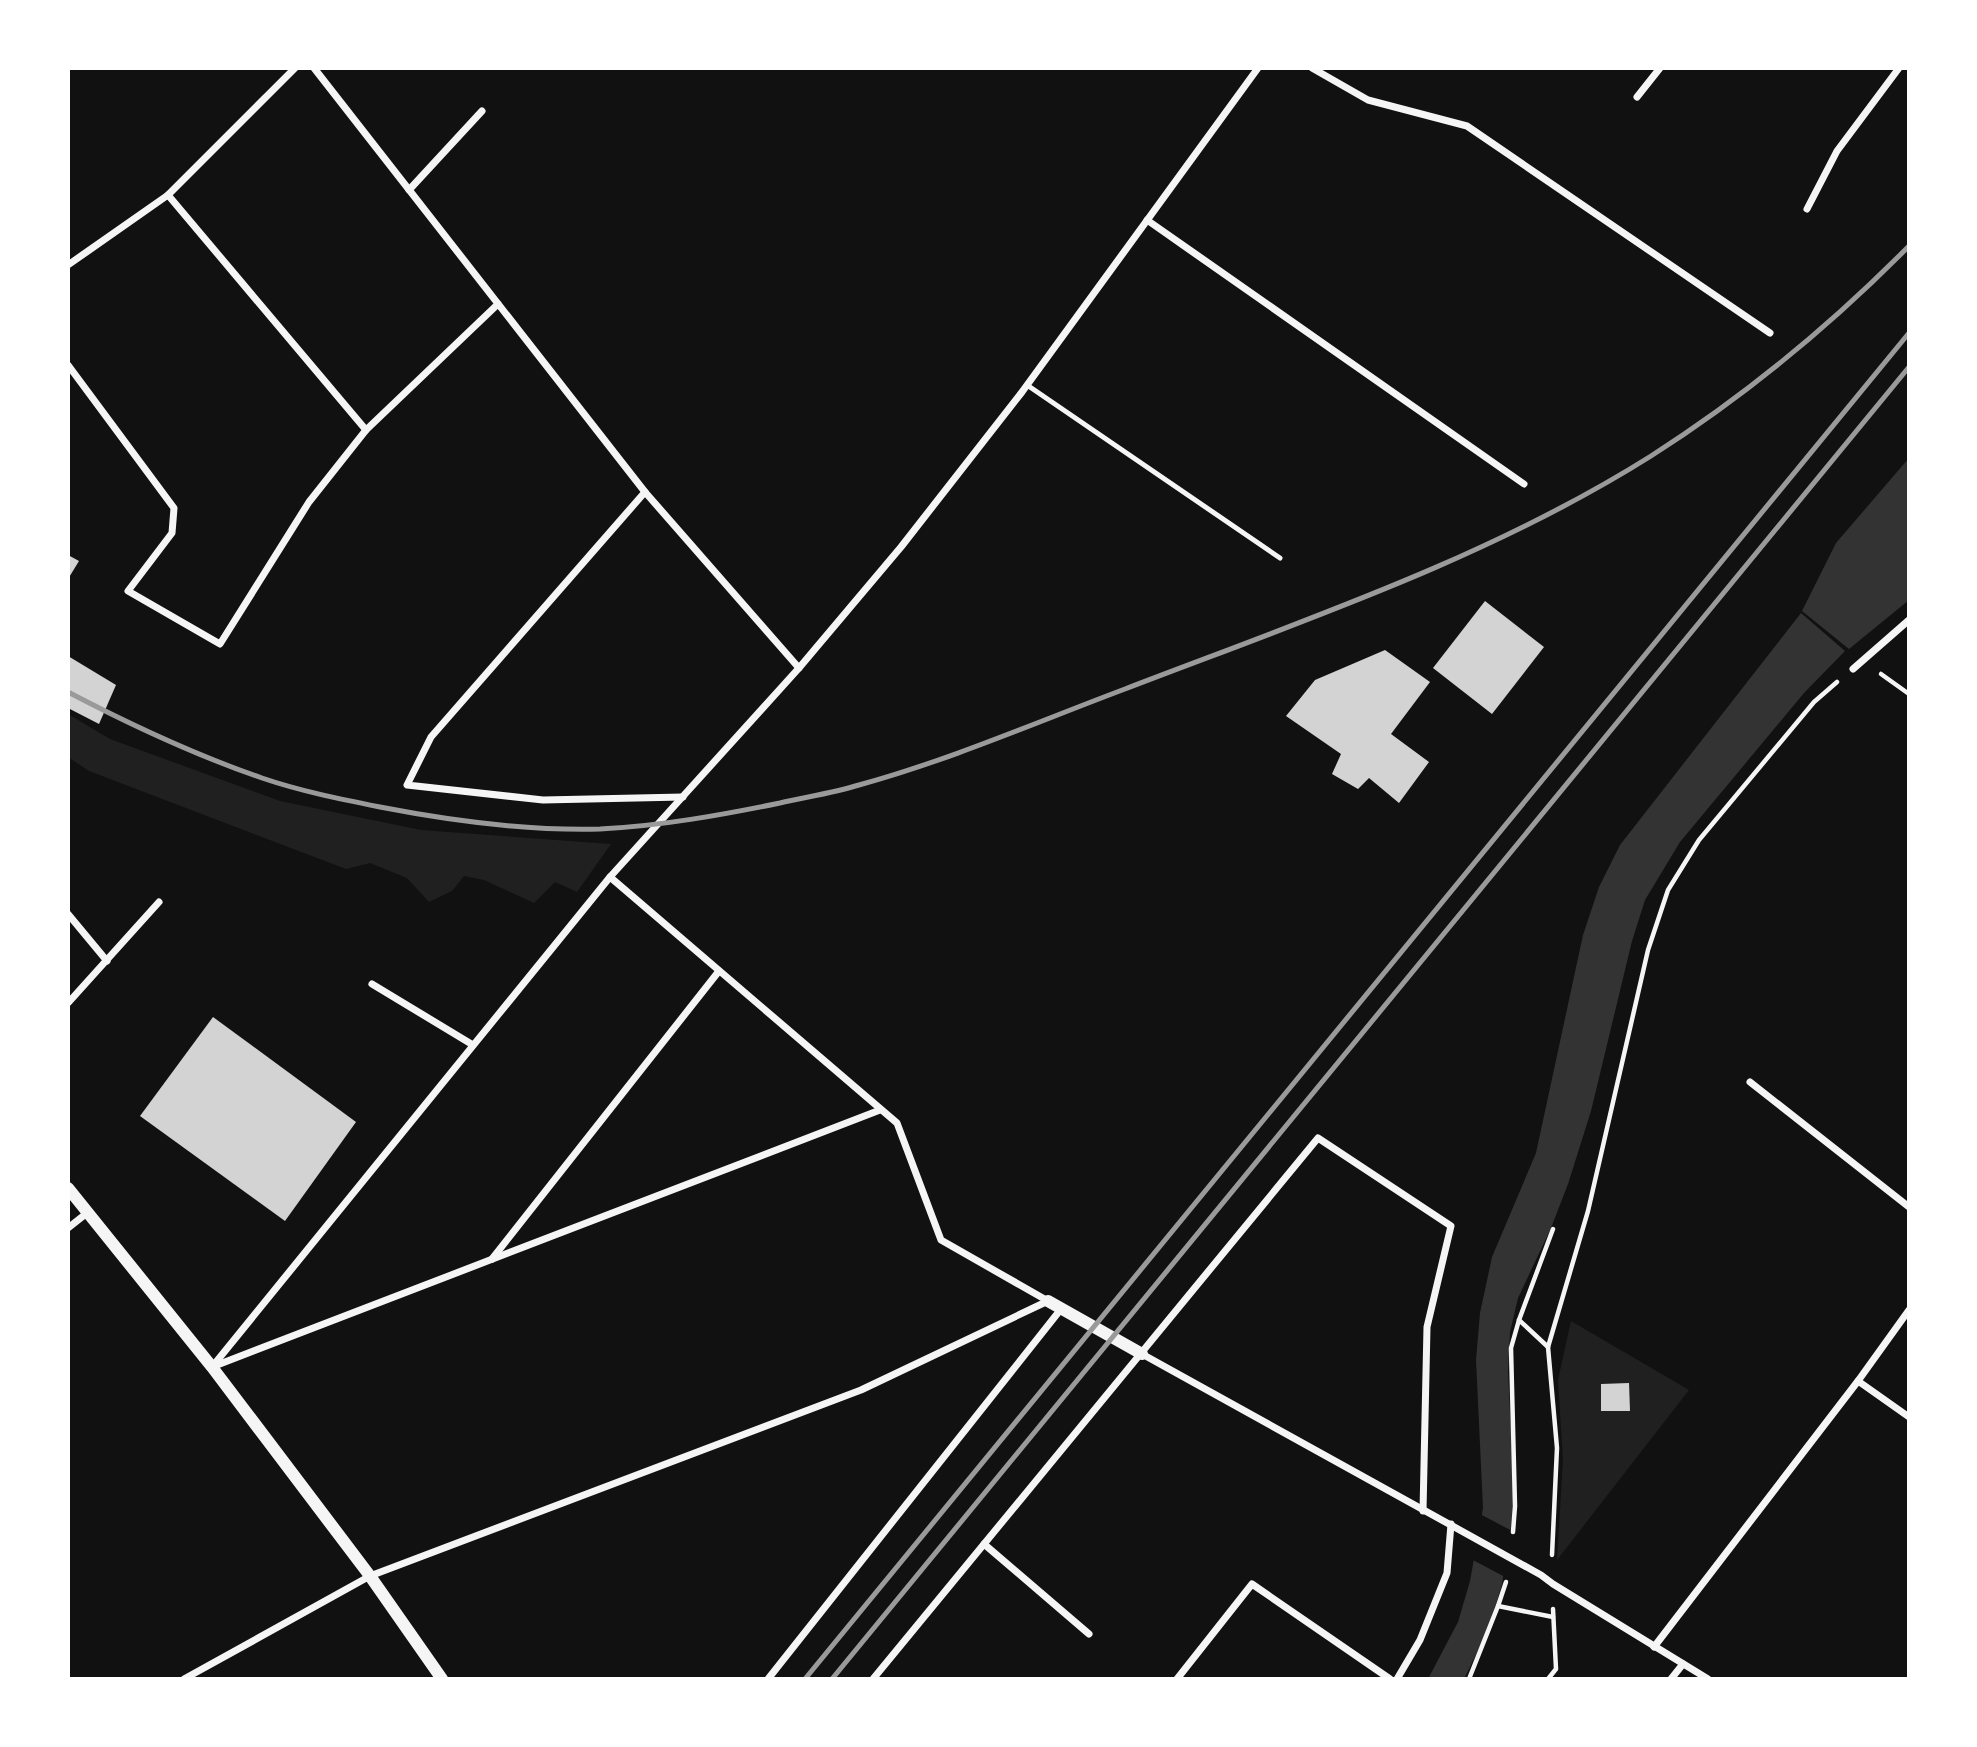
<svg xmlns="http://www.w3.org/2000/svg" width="1977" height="1747" font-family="'DM Sans',sans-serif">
  <rect width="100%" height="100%" fill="#111"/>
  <g fill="#202020">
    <polygon points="68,714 110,739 280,801 421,830 611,844 577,892 555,882 534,903 484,880 464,876 452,891 429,902 407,878 370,863 346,869 89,771 68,757"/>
    <polygon points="1571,1321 1689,1390 1557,1560 1563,1460 1558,1380"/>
  </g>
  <g fill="#333">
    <polygon points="1909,458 1909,600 1849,649 1802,611 1836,543"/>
    <polygon points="1801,613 1845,651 1804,693 1680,842 1645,900 1632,941 1591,1111 1568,1184 1551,1228 1518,1298 1510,1332 1508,1372 1514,1489 1511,1526 1502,1584 1489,1628 1464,1679 1428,1679 1458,1622 1470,1581 1483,1508 1476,1360 1480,1313 1492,1257 1536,1153 1583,935 1599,887 1620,845"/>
  </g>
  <polygon fill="#111" points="1478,1513 1514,1532 1507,1578 1471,1559"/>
  <g fill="#d3d3d3">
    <polygon points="68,555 79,561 68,579"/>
    <polygon points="1485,601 1544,647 1492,714 1433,668"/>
    <polygon points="1385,650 1430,682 1391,734 1429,762 1399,803 1369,778 1358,789 1332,774 1341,754 1286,716 1315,680"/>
    <polygon points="68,656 116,685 99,724 68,708"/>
    <polygon points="213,1017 356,1122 285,1221 140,1116"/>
    <polygon points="1629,1383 1630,1411 1601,1411 1601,1384"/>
  </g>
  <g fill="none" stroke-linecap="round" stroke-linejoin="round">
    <g stroke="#f5f5f5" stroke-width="4.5">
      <polyline points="1881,674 1909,694"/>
      <polyline points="1519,1320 1548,1347"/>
      <polyline points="1513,1532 1515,1506 1511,1348 1519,1320 1553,1229"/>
      <polyline points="1552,1555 1557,1448 1548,1347 1588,1211 1648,950 1668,890 1699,840 1814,702 1837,682"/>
      <polyline points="1498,1606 1553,1617"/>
      <polyline points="1469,1679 1498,1606 1506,1582"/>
      <polyline points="1548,1679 1556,1669 1553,1609"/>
    </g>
    <polyline stroke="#f5f5f5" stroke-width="5" points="1027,385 1280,558"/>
    <g stroke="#f5f5f5" stroke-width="7">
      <polyline points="314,68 645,492 799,668"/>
      <polyline points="1312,68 1368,100 1467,126 1770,333"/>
      <polyline points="1637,97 1660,68"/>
      <polyline points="409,190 482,111"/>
      <polyline points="168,195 366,430"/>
      <polyline points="1807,209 1837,151 1899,68"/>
      <polyline points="1147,220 1524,484"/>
      <polyline points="68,265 168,195 295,68"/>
      <polyline points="68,365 174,508 172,533 128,591 220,644 309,502 366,430 498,304"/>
      <polyline points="645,492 431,737 407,785 543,800 683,797"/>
      <polyline points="1853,669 1909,620"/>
      <polyline points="610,877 897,1123 941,1240 1048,1301"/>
      <polyline points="68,914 107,961"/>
      <polyline points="372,984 473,1045"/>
      <polyline points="68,1003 159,902"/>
      <polyline points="1750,1082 1909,1207"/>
      <polyline points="68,1228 87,1213"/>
      <polyline points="492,1259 719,971"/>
      <polyline points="1142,1354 1541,1575 1553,1584 1708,1679"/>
      <polyline points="212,1367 610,877 799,668 901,547 1022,392 1258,68"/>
      <polyline points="212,1367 880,1110"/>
      <polyline points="1858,1381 1909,1417"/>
      <polyline points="984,1544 1089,1634"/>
      <polyline points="1654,1647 1858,1381 1909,1310"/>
      <polyline points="184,1679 370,1576 861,1390 1048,1301"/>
      <polyline points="768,1679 1061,1309"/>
      <polyline points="873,1679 1318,1138 1451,1226 1427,1327 1423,1511"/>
      <polyline points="1177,1679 1252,1584 1390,1679"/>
      <polyline points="1397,1679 1420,1640 1447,1573 1451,1524"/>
      <polyline points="1671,1679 1683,1664"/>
    </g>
    <g stroke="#f5f5f5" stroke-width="12">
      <polyline points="68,1188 212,1367 370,1576 442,1679"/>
      <polyline points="1048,1301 1142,1354"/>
    </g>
    <g stroke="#9a9a9a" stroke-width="5">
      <path d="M68 692C131 725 195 755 262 778 300 791 340 799 380 807 452 821 526 831 600 829 661 826 721 815 780 803 806 797 833 793 859 785 950 760 1037 722 1125 689 1302 621 1489 558 1651 456 1745 396 1830 326 1909 246"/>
      <polyline points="805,1679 1909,333"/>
      <polyline points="832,1679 1909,367"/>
    </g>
  </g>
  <rect width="1977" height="1747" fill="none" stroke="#ffffff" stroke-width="140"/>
</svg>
